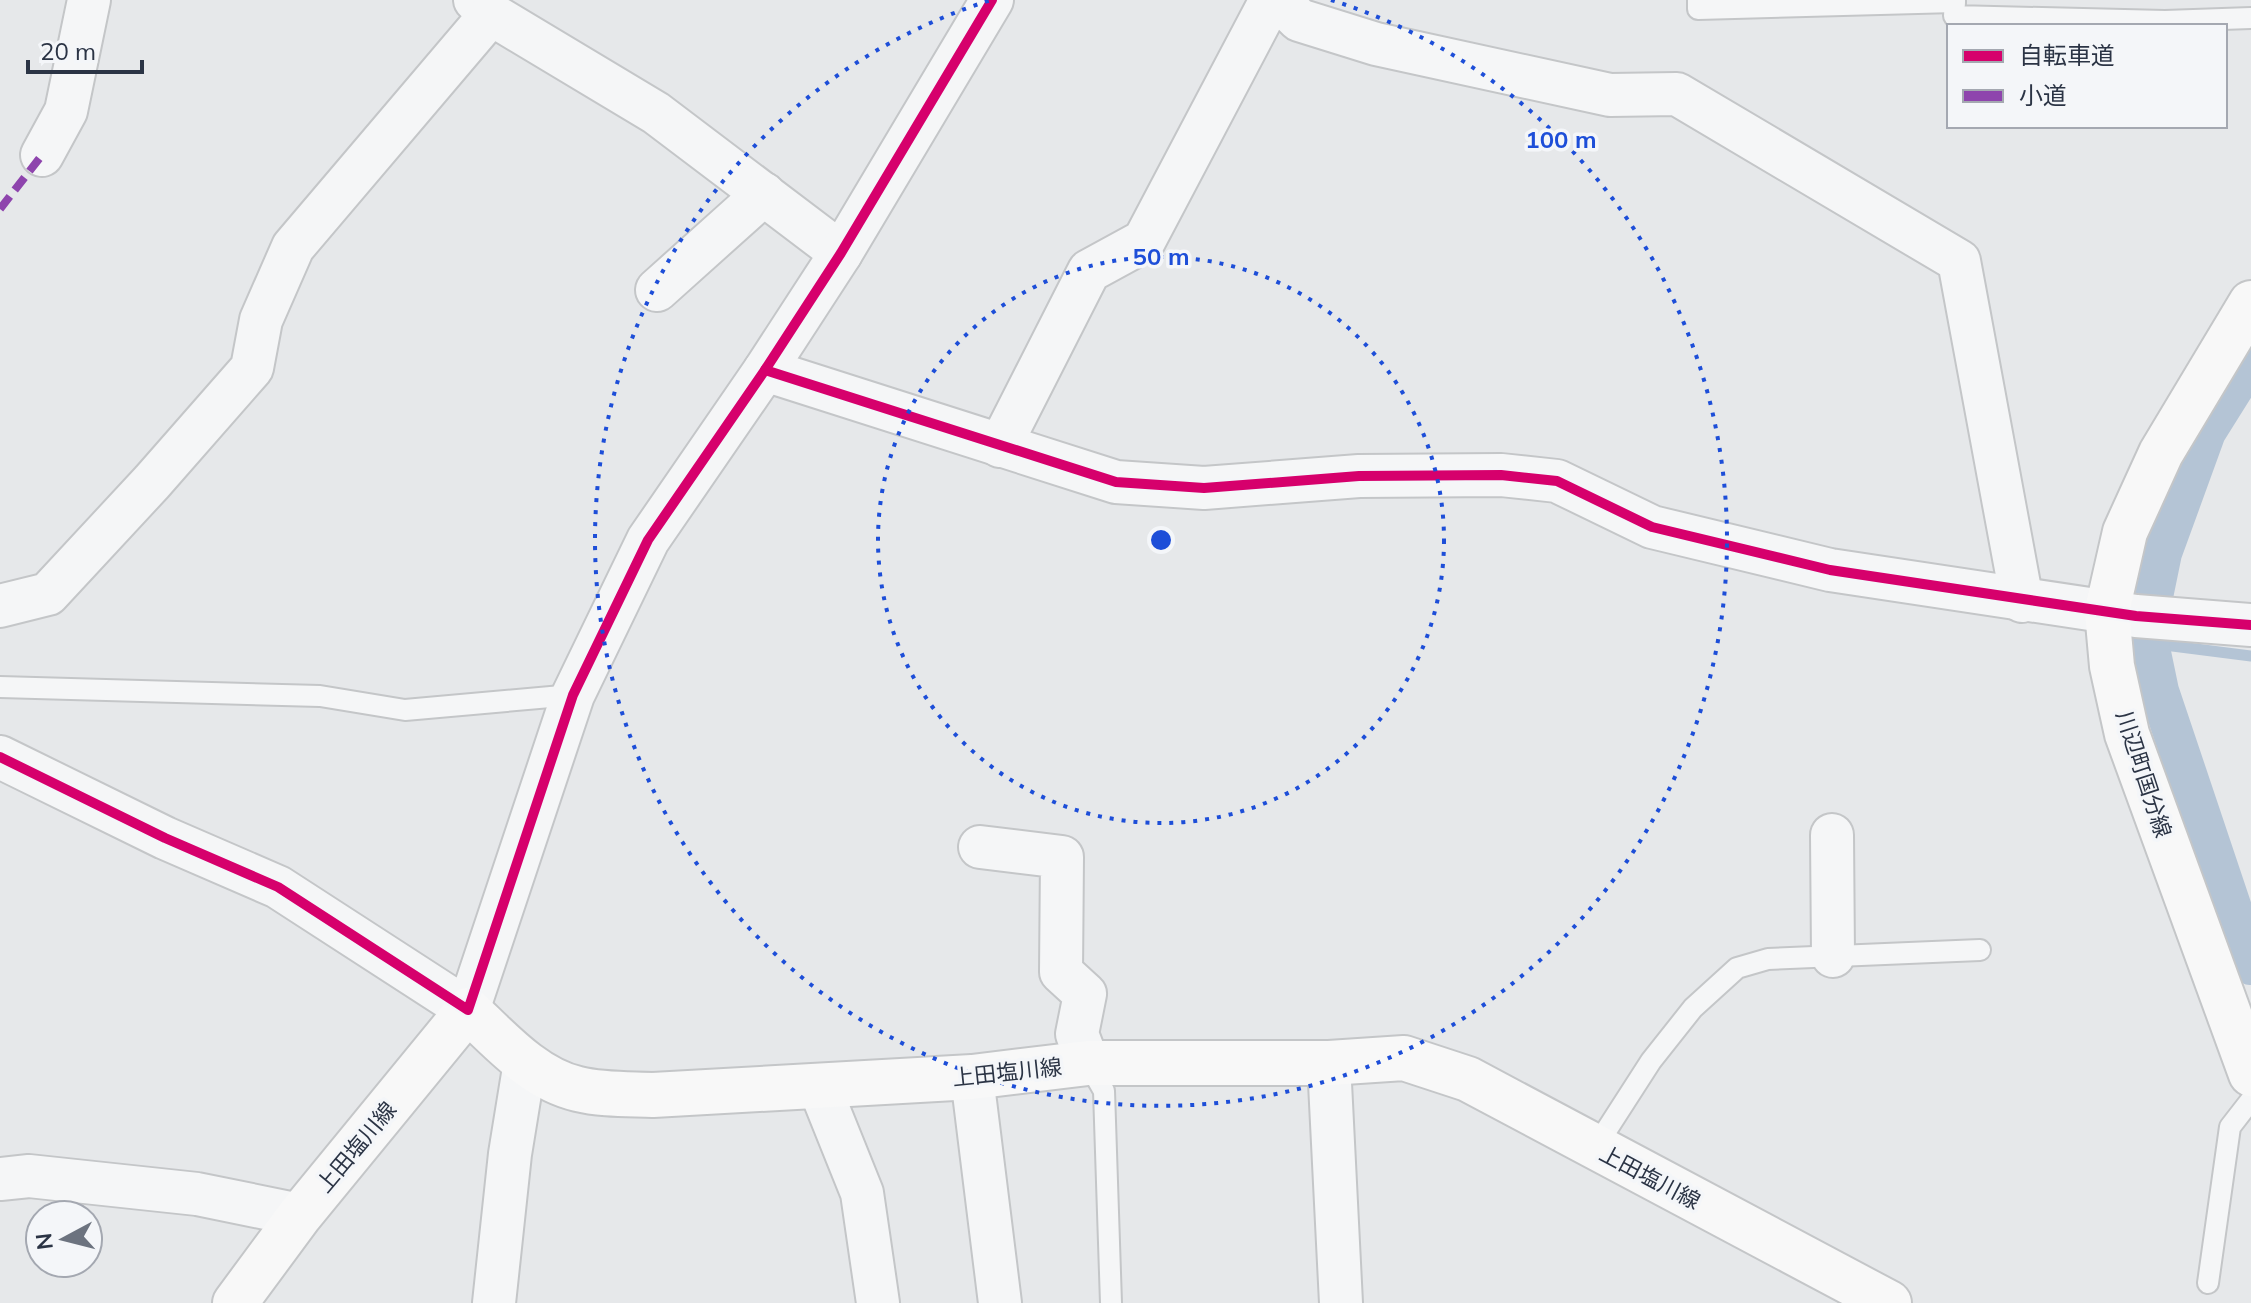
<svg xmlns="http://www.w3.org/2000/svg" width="2251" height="1303" font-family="Mulish,'Noto Sans JP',sans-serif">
  <rect width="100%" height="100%" fill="#e6e8ea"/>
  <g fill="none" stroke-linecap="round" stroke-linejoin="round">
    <polyline stroke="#b4c4d5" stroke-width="11" points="2149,643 2251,656"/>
    <polyline stroke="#b4c4d5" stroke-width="40" points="2251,360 2206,432 2162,553 2148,621 2149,643 2159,691 2251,965"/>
    <defs>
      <g id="lane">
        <polyline points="1698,0 1698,9 1955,2"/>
        <polyline points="1955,0 1954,16 2165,21 2251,18"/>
        <polyline points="0,687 320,696 405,710 573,695"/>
        <polyline points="1088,1063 1104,1091 1111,1303"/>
        <polyline points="1595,1148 1651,1061 1693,1008 1737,968 1768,959 1980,950"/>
        <polyline points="2208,1283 2230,1127 2251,1100"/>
      </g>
      <g id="street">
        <polyline points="475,0 491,14 656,113 841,253"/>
        <polyline points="1279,0 1299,20 1376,44 1610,95 1677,94 1959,261 2022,601"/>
        <polyline points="42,155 66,111 89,0"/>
        <polyline points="657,290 764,194"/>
        <polyline points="765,370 1116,482 1204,488 1359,476 1501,475 1557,481 1652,527 1830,570 2136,616 2251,625"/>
        <polyline points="1000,446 1089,271 1144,241 1271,0"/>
        <polyline points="0,606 48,594 152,482 252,368 261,320 293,247 491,14"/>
        <polyline points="0,757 165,838 278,887 468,1010 573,695 648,540 765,370 841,253 992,0"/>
        <polyline points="1832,835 1833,956"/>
        <polyline points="980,847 1062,857 1061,972 1085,994 1077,1034 1088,1063"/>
        <polyline points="1329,1063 1341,1303"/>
        <polyline points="972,1077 1000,1303"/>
        <polyline points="819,1086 862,1193 878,1303"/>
        <polyline points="0,1179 29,1176 197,1194 300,1215"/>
        <polyline points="494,1303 510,1154 525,1062"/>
      </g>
      <g id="secondary">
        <polyline points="2251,303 2161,453 2125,532 2107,611 2112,666 2127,734 2251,1074"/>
        <path d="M235 1303 300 1215 468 1010C500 1040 534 1079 578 1089 602 1095 628 1094 653 1095L972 1077 1088 1063H1329L1404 1058 1468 1079 1889 1303"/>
      </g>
    </defs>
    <use href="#lane" stroke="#c4c6c8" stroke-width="24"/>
    <use href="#street" stroke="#c4c6c8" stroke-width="46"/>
    <use href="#secondary" stroke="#c4c6c8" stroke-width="48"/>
    <use href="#lane" stroke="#f5f6f7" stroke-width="20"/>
    <use href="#street" stroke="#f5f6f7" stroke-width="42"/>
    <use href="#secondary" stroke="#f8f8f8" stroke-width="44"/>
    <polyline stroke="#8e44ad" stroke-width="8" stroke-dasharray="16 8" stroke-linecap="butt" points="0,209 42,155"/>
    <defs>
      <g id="cycleway">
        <polyline points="765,370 1116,482 1204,488 1359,476 1501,475 1557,481 1652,527 1830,570 2136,616 2251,625"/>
        <polyline points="0,757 165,838 278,887 468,1010 573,695 648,540 765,370 841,253 992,0"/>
      </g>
    </defs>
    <use href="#cycleway" stroke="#f4f6f9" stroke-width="15"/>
    <use href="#cycleway" stroke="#d6006c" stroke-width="10"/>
  </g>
  <g fill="none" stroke="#1d4ed8" stroke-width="4" stroke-dasharray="4 8">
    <circle cx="1161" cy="540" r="283"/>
    <path d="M1331 0A566 566 0 1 1 991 0"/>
  </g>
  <g text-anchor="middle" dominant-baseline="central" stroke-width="7" stroke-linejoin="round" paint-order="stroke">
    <g font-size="22" fill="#2b3445" stroke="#f4f6f9">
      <text transform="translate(2144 774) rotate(72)">川辺町国分線</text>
      <text transform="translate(1007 1072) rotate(-6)">上田塩川線</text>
      <text transform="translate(356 1147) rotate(-50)">上田塩川線</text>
      <text transform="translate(1650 1177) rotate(28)">上田塩川線</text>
    </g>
  </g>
  <circle cx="1161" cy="540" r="12" fill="#1d4ed8" stroke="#f4f6f9" stroke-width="4"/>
  <g font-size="24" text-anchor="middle" font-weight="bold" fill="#1d4ed8" stroke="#f4f6f9" stroke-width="7" stroke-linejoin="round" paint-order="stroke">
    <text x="1561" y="148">100 m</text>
    <text x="1161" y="265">50 m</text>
  </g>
  <rect x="1947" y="24" width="280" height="104" fill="#f4f6f9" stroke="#a4a8b1" stroke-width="2"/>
  <rect x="1963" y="50" width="40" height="12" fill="#d6006c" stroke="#a4a8b1" stroke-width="2"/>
  <text x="2019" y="64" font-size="24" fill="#2b3445">自転車道</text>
  <rect x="1963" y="90" width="40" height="12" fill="#8e44ad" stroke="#a4a8b1" stroke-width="2"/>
  <text x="2019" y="104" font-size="24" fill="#2b3445">小道</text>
  <g transform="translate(64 1239) rotate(263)"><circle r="38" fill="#f4f6f9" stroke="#a4a8b1" stroke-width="2"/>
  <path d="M0-6L14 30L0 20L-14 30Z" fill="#6c737f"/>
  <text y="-12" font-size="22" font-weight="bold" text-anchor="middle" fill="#2b3445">N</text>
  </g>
  <path d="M28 60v12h114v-12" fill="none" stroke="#2b3445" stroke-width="4"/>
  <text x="40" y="60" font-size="24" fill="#2b3445" stroke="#f4f6f9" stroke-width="6" paint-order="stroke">20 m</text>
</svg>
